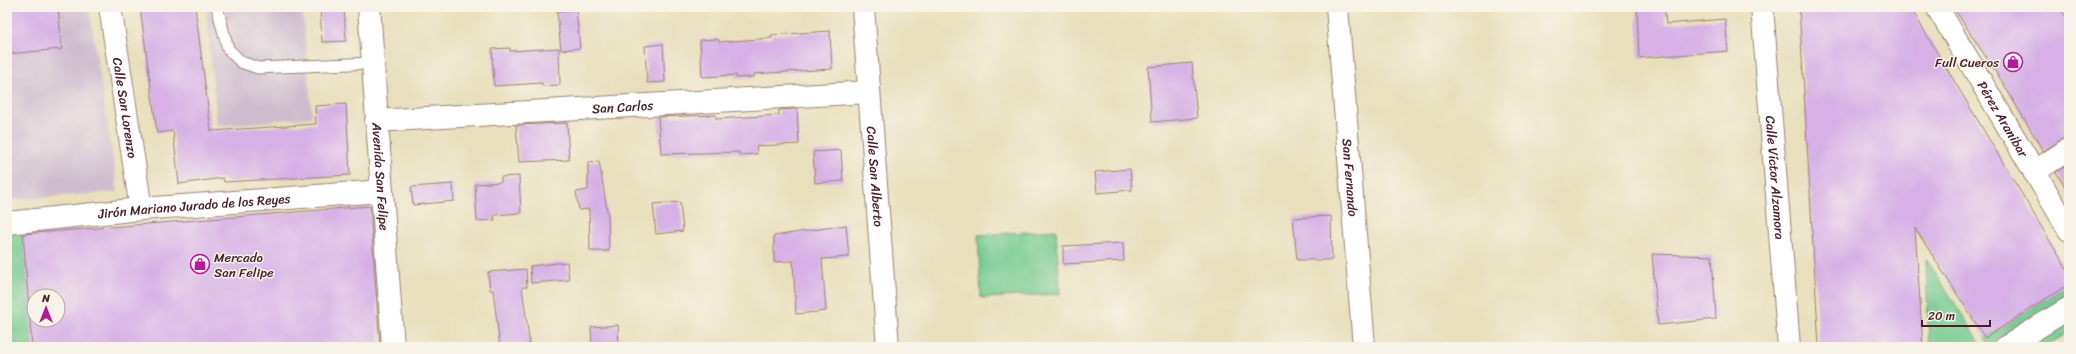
<svg xmlns="http://www.w3.org/2000/svg" width="2076" height="354" font-family="Sriracha,sans-serif">
  <rect width="100%" height="100%" fill="#f7f3e8"/>
  <filter id="ink" filterUnits="userSpaceOnUse"><feTurbulence type="fractalNoise" baseFrequency=".025" numOctaves="2"/><feDisplacementMap in="SourceGraphic" scale="8" xChannelSelector="R" yChannelSelector="G"/><feConvolveMatrix kernelMatrix="1 2 1 2 8 2 1 2 1" color-interpolation-filters="sRGB"/></filter>
  <filter id="wash" filterUnits="userSpaceOnUse"><feTurbulence type="fractalNoise" baseFrequency=".012" numOctaves="4" result="noise"/><feDisplacementMap in="SourceGraphic" scale="16" xChannelSelector="R" yChannelSelector="G"/><feGaussianBlur stdDeviation="0.9" result="paint"/><feColorMatrix in="noise" values="0 0 0 0 0 0 0 0 0 0 0 0 0 0 0 0 0 1.4 0 .05"/><feComposite in="paint" operator="in"/></filter>
  <g filter="url(#wash)">
    <rect width="100%" height="100%" fill="#e8e0bc"/>
    <g fill="#cfbdcf">
      <polygon points="7,7 89,7 118,192 7,200"/>
      <polygon points="206,7 302,7 312,117 217,126"/>
    </g>
    <g fill="#76cb90" stroke="#60755e">
      <polygon points="1056,230 1060,294 981,298 978,235"/>
      <polygon points="23,233 32,347 7,347 7,234"/>
      <polygon points="1926,259 1983,347 1929,347"/>
      <polygon points="2069,284 2069,296 1990,346 1985,338"/>
      <polygon points="2069,321 2069,332 2045,347 2028,347"/>
    </g>
    <g id="blocks">
      <g fill="#d6b0e7" fill-rule="evenodd">
        <polygon points="7,7 58,7 62,49 7,54"/>
        <polygon points="140,7 195,7 211,131 316,124 315,106 346,104 350,175 224,182 223,178 179,184 173,131 157,133"/>
        <polygon points="320,7 344,7 346,41 322,42"/>
        <polygon points="1637,7 1664,7 1666,24 1725,19 1728,51 1639,58"/>
        <polygon points="1799,7 1910,7 2069,273 2069,284 1985,338 1915,228 1923,347 1819,347"/>
        <polygon points="1953,7 2059,7 2069,21 2069,137 2062,139 2043,151 2003,83"/>
        <polygon points="576,10 580,48 561,50 557,11"/>
        <polygon points="830,31 832,69 754,74 754,77 736,78 736,75 702,77 700,40 718,39 719,42 772,38 771,35"/>
        <polygon points="663,44 665,82 647,83 645,46"/>
        <polygon points="510,48 510,51 559,48 560,85 542,86 542,83 494,86 492,49"/>
        <polygon points="1192,63 1197,118 1152,122 1148,67"/>
        <polygon points="797,109 799,144 756,146 757,154 739,155 739,152 661,154 658,117 716,115 716,119 779,115 779,110"/>
        <polygon points="567,123 569,160 519,162 516,125"/>
        <polygon points="841,150 843,181 815,183 813,152"/>
        <polygon points="599,161 608,216 609,251 590,251 589,209 579,210 576,192 588,190 588,162"/>
        <polygon points="2069,164 2069,193 2056,172"/>
        <polygon points="1130,169 1132,190 1097,193 1095,172"/>
        <polygon points="519,176 521,213 494,215 495,220 477,221 475,184 501,182 501,177"/>
        <polygon points="453,184 454,201 413,205 411,187"/>
        <polygon points="680,202 683,231 656,234 653,204"/>
        <path d="M370 206 380 347H32L23 234ZM34 296H58V320H34Z"/>
        <polygon points="1331,216 1332,260 1297,260 1293,218"/>
        <polygon points="846,225 849,257 822,259 826,311 796,314 793,261 774,262 774,236"/>
        <polygon points="1123,243 1124,261 1063,264 1063,246"/>
        <polygon points="1652,254 1712,256 1716,319 1658,325"/>
        <polygon points="567,262 569,280 531,283 530,266"/>
        <polygon points="526,269 527,287 522,287 530,347 500,347 493,290 490,290 488,272"/>
        <polygon points="618,325 619,344 592,346 591,327"/>
      </g>
    </g>
  </g>
  <g filter="url(#ink)">
    <use href="#blocks" fill-opacity="0" stroke="#998074" stroke-width="1"/>
    <g fill="none" stroke-linecap="round" stroke-linejoin="round">
      <defs>
        <polyline id="lane" points="217,7 228,49 241,62 258,68 373,63"/>
        <g id="street">
          <path id="s1" d="M110 7 141 209"/>
          <path id="s2" d="M863 7 888 347"/>
          <path id="s3" d="M1337 7 1364 347"/>
          <path id="s4" d="M1937 7 2069 230"/>
          <path id="s5" d="M376 121 869 92"/>
          <polyline points="2034,172 2069,149"/>
          <path id="s6" d="M7 223 141 209 382 191"/>
          <polyline points="2006,347 2069,308"/>
        </g>
        <g id="secondary">
          <path id="s7" d="M369 7 393 347"/>
          <path id="s8" d="M1762 7 1789 347"/>
        </g>
      </defs>
      <use href="#lane" stroke="#998074" stroke-width="13"/>
      <use href="#street" stroke="#998074" stroke-width="24"/>
      <use href="#secondary" stroke="#998074" stroke-width="24"/>
      <use href="#lane" stroke="#fff" stroke-width="11"/>
      <use href="#street" stroke="#fff" stroke-width="22"/>
      <use href="#secondary" stroke="#fff" stroke-width="22"/>
    </g>
  </g>
  <defs>
    <symbol id="shop-ring" viewBox="-11 -11 22 22"><circle r="9.5" fill="#f7f3e8" stroke="#b5179e" stroke-width="1.5"/><path d="M-5-2.5h2.3a2.7 3.5 0 0 1 5.4 0H5L5.5 6h-11ZM-1.5-2.5h3a1.5 2.3 0 0 0-3 0Z" fill="#b5179e"/></symbol>
  </defs>
  <g fill-rule="evenodd">
    <use href="#shop-ring" x="2002" y="51" width="22" height="22"/>
    <use href="#shop-ring" x="189" y="253" width="22" height="22"/>
  </g>
  <g text-anchor="middle" dominant-baseline="central" stroke-width="3" stroke-linejoin="round" paint-order="stroke">
    <g font-size="13" fill="#4a1f2b" stroke="#f7f3e8" text-anchor="end">
      <text x="1999" y="62">Full Cueros</text>
      <text x="214" y="257" text-anchor="start">Mercado<tspan x="214" dy="15">San Felipe</tspan></text>
    </g>
    <g font-size="13" fill="#4a1f2b" stroke="#f7f3e8">
      <text stroke="none"><textPath href="#s5" startOffset="247">San Carlos</textPath></text>
      <text stroke="none"><textPath href="#s1" startOffset="102">Calle San Lorenzo</textPath></text>
      <text stroke="none"><textPath href="#s4" startOffset="130">Pérez Aranibar</textPath></text>
      <text stroke="none"><textPath href="#s7" startOffset="170">Avenida San Felipe</textPath></text>
      <text stroke="none"><textPath href="#s2" startOffset="170">Calle San Alberto</textPath></text>
      <text stroke="none"><textPath href="#s3" startOffset="171">San Fernando</textPath></text>
      <text stroke="none"><textPath href="#s8" startOffset="171">Calle Víctor Alzamora</textPath></text>
      <text stroke="none"><textPath href="#s6" startOffset="188">Jirón Mariano Jurado de los Reyes</textPath></text>
    </g>
  </g>
  <rect width="2076" height="354" fill="none" stroke="#f7f3e8" stroke-width="24"/>
  <g transform="translate(46 308)"><circle r="19" fill="#f7f3e8" stroke="#b29e9c"/>
  <path d="M0-3L7 15L0 10L-7 15Z" fill="#b5179e"/>
  <text y="-6" font-size="11" font-weight="bold" text-anchor="middle" fill="#4a1f2b">N</text>
  </g>
  <path d="M1922 320v6h68v-6" fill="none" stroke="#4a1f2b" stroke-width="2"/>
  <text x="1928" y="320" font-size="12" fill="#4a1f2b" stroke="#f7f3e8" stroke-width="3" paint-order="stroke">20 m</text>
</svg>
